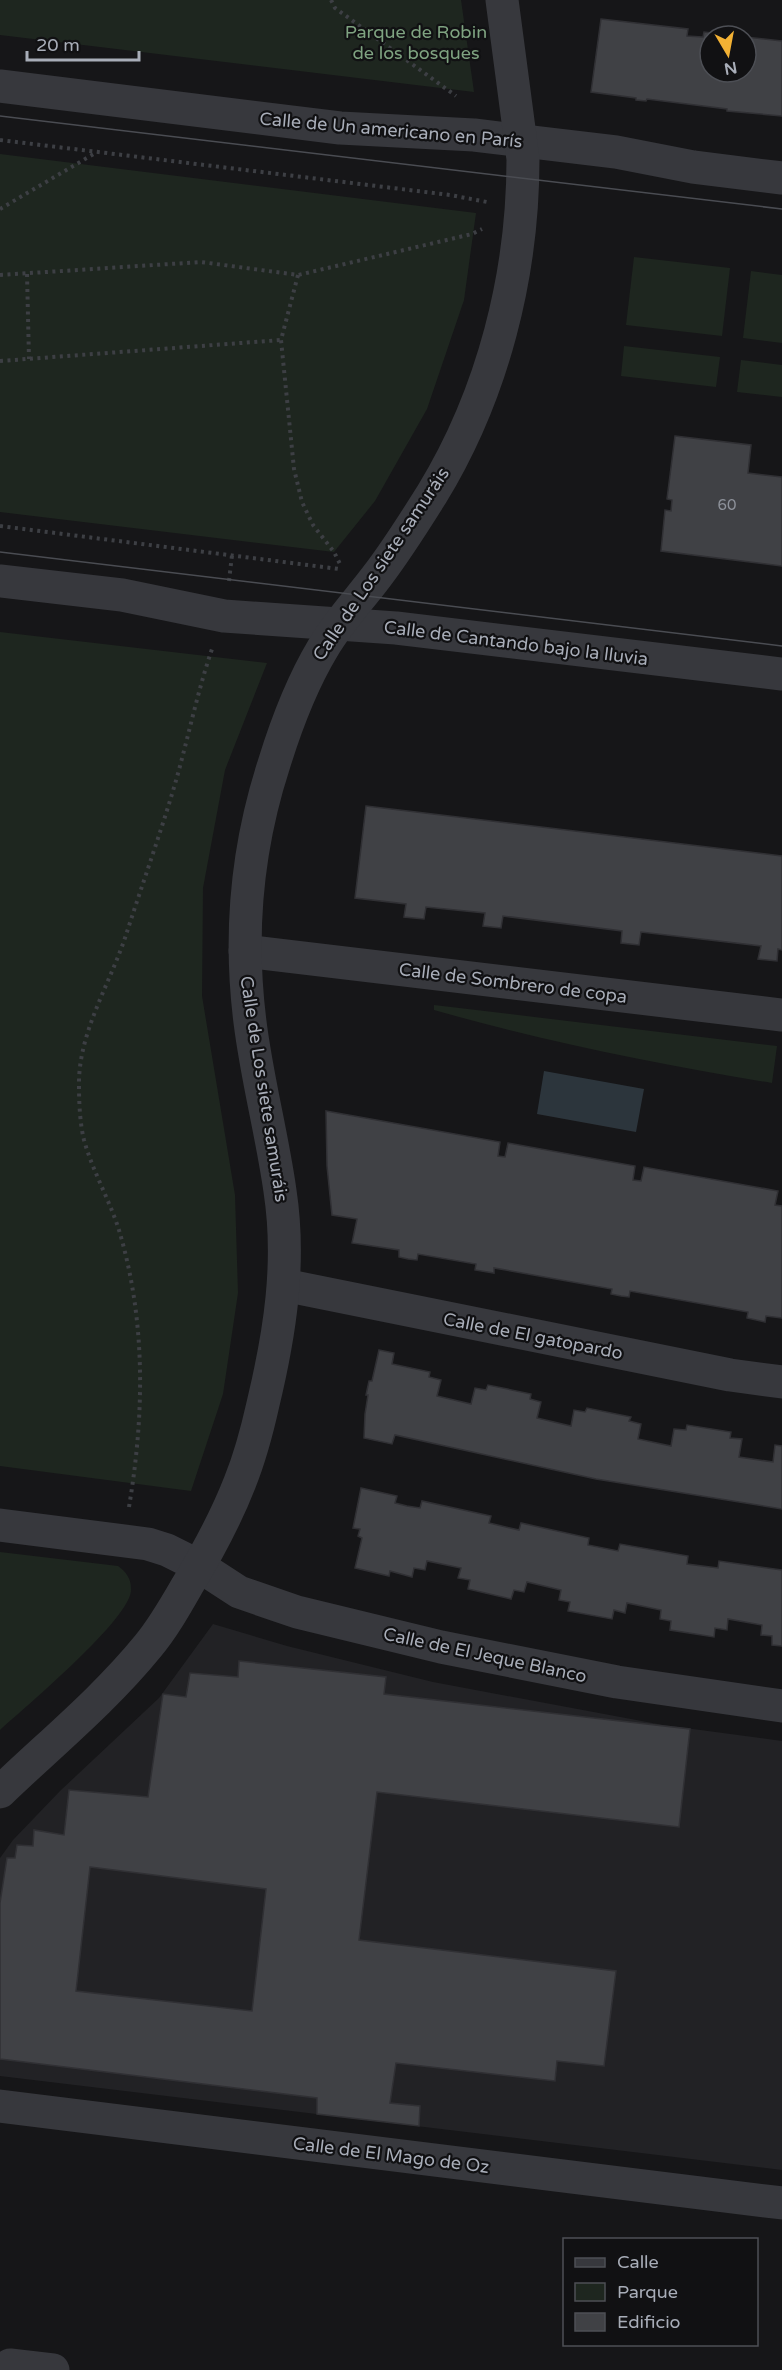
<svg xmlns="http://www.w3.org/2000/svg" width="782" height="2370" font-family="'Varela Round',sans-serif">
  <rect width="100%" height="100%" fill="#161618"/>
  <polygon fill="#222225" points="213,1624 287,1646 433,1682 663,1725 782,1741 782,2170 0,2076 0,1858 13,1840 60,1791 159,1698"/>
  <g fill="#1e261f">
    <polygon points="0,0 461,0 474,92 0,35"/>
    <polygon points="0,154 476,213 464,300 427,409 375,501 334,552 0,512"/>
    <polygon points="634,257 730,268 722,336 626,325"/>
    <polygon points="751,271 782,275 782,343 743,338"/>
    <polygon points="624,346 720,357 716,387 621,376"/>
    <polygon points="741,360 782,365 782,397 737,392"/>
    <polygon points="0,632 267,663 225,770 203,888 202,996 235,1195 238,1293 223,1394 191,1491 0,1466"/>
    <path d="M434 1005 777 1046 772 1083C658 1064 546 1042 434 1010Z"/>
    <path d="M0 1552 118 1566C126 1572 131 1578 131 1589 133 1617 24 1708 0 1730Z"/>
  </g>
  <polygon fill="#2c353c" points="544,1071 644,1089 636,1132 537,1114"/>
  <g fill="#404145" stroke="#303034" stroke-width="1.5" fill-rule="evenodd">
    <polygon points="601,19 688,29 687,36 703,37 704,32 740,36 710,36 710,72 746,72 746,37 782,41 782,116 727,111 727,109 647,99 646,101 636,100 636,98 591,92"/>
    <polygon points="675,436 751,445 748,473 782,477 782,566 661,551 665,510 671,511 672,500 667,499"/>
    <polygon points="366,806 782,856 782,950 778,949 777,961 758,959 761,946 641,932 639,945 621,943 622,931 503,916 501,928 483,926 485,913 426,907 424,919 404,917 406,904 355,898"/>
    <polygon points="326,1111 500,1142 498,1156 505,1157 508,1143 635,1166 633,1180 641,1181 644,1167 778,1191 775,1205 782,1206 782,1318 766,1316 765,1322 747,1318 748,1312 630,1291 629,1297 621,1296 611,1294 612,1289 494,1268 494,1273 475,1270 476,1264 418,1254 417,1260 408,1259 399,1257 399,1250 352,1243 357,1219 332,1215 327,1166"/>
    <polygon points="379,1350 394,1353 392,1364 430,1372 429,1377 441,1380 437,1396 471,1404 475,1388 486,1390 488,1385 531,1394 530,1399 541,1402 537,1418 571,1426 574,1410 585,1412 587,1408 631,1417 629,1421 641,1424 638,1439 671,1446 674,1429 686,1430 687,1425 731,1432 730,1438 742,1439 739,1457 773,1462 775,1445 782,1446 782,1509 596,1479 395,1435 392,1444 364,1438 365,1414 368,1395 366,1395 369,1381 372,1381"/>
    <polygon points="361,1488 397,1496 395,1503 407,1506 420,1508 422,1501 491,1516 489,1523 519,1530 521,1523 589,1538 588,1545 618,1551 620,1544 688,1556 687,1564 718,1568 719,1561 782,1570 782,1646 772,1645 772,1636 761,1635 762,1625 728,1619 727,1630 715,1628 714,1637 670,1630 671,1621 660,1619 661,1610 627,1603 625,1613 614,1610 612,1619 568,1611 570,1602 559,1600 561,1590 527,1582 524,1592 514,1590 511,1599 468,1589 470,1580 458,1578 461,1568 427,1561 425,1570 414,1568 412,1577 390,1571 389,1576 355,1568 362,1538 358,1536 360,1529 353,1528"/>
    <path d="M239 1661 386 1677 384 1694 690 1729 679 1827 377 1792 359 1940 616 1971 604 2066 557 2061 555 2081 396 2063 390 2103 420 2106 419 2126 317 2114V2098L0 2059V1903L7 1858H15L17 1845 33 1846 34 1830 64 1835 69 1790 148 1797 163 1694 186 1697 190 1673 238 1677ZM90 1867 266 1889 252 2011 76 1991Z"/>
  </g>
  <g fill="none" stroke-linecap="round" stroke-linejoin="round">
    <g stroke="#3d3f44" stroke-width="4" stroke-dasharray="3 4.5" stroke-linecap="butt">
      <polyline points="331,0 335,8 456,96"/>
      <polyline points="0,140 450,195 487,202"/>
      <polyline points="0,209 97,152"/>
      <polyline points="27,274 29,359"/>
      <polyline points="0,275 201,262 298,275 472,234 482,229"/>
      <polyline points="298,275 281,340 294,469 302,502 313,525 334,552 341,566"/>
      <polyline points="0,361 281,340"/>
      <polyline points="0,526 339,569"/>
      <polyline points="229,581 232,555"/>
      <path d="M129 1507C144 1417 146 1326 121 1237 112 1204 93 1173 84 1140 80 1124 79 1103 79 1086 78 1033 110 984 126 935 142 885 160 835 175 784 188 739 197 693 212 649"/>
    </g>
    <g stroke="#37383d" stroke-width="33">
      <polyline points="0,86 340,128 474,135 616,152 693,167 782,178"/>
      <polyline points="0,581 122,595 224,616 396,628 782,674"/>
      <polyline points="245,951 782,1015"/>
      <polyline points="284,1285 730,1375 782,1382"/>
      <polyline points="0,1525 148,1544 167,1550 199,1566 239,1592 297,1612 441,1647 617,1682 782,1706"/>
      <path d="M0 1792C50 1744 104 1700 148 1646 163 1628 175 1607 187 1586 207 1553 226 1518 240 1482 250 1457 257 1431 263 1404 280 1333 291 1263 280 1191 272 1134 257 1079 250 1022 239 935 247 847 274 764 286 725 302 683 323 648 338 622 359 600 377 576 397 550 415 521 432 494 493 394 523 275 523 159L502 0"/>
      <polyline points="0,2106 782,2203"/>
      <polyline points="10,2370 10,2365 53,2370"/>
    </g>
    <g stroke="#4a4c52" stroke-width="1.5">
      <polyline points="0,116 782,209"/>
      <polyline points="0,552 782,646"/>
    </g>
  </g>
  <g text-anchor="middle" dominant-baseline="central" stroke-width="4.5" stroke-linejoin="round" paint-order="stroke">
    <g font-size="15" fill="#8e929b">
      <text x="727" y="505">60</text>
    </g>
    <g font-size="18" fill="#7fa381" stroke="#111113">
      <text x="416" y="32">Parque de Robin<tspan x="416" dy="21">de los bosques</tspan></text>
    </g>
    <g font-size="18" fill="#a8adb8" stroke="#111113">
      <text transform="translate(391 130) rotate(5)">Calle de Un americano en París</text>
      <text transform="translate(381 564) rotate(-56)">Calle de Los siete samuráis</text>
      <text transform="translate(516 643) rotate(7)">Calle de Cantando bajo la lluvia</text>
      <text transform="translate(513 983) rotate(7)">Calle de Sombrero de copa</text>
      <text transform="translate(264 1089) rotate(81)">Calle de Los siete samuráis</text>
      <text transform="translate(533 1336) rotate(11)">Calle de El gatopardo</text>
      <text transform="translate(485 1655) rotate(12)">Calle de El Jeque Blanco</text>
      <text transform="translate(391 2155) rotate(7)">Calle de El Mago de Oz</text>
    </g>
  </g>
  <rect x="563" y="2238" width="195" height="108" fill="#111113" stroke="#4d4f55" stroke-width="1.5"/>
  <rect x="575" y="2258" width="30" height="9" fill="#37383d" stroke="#4d4f55" stroke-width="1.5"/>
  <text x="617" y="2268" font-size="18" fill="#a8adb8">Calle</text>
  <rect x="575" y="2283" width="30" height="18" fill="#1e261f" stroke="#4d4f55" stroke-width="1.5"/>
  <text x="617" y="2298" font-size="18" fill="#a8adb8">Parque</text>
  <rect x="575" y="2313" width="30" height="18" fill="#404145" stroke="#4d4f55" stroke-width="1.5"/>
  <text x="617" y="2328" font-size="18" fill="#a8adb8">Edificio</text>
  <g transform="translate(728 54) rotate(170)"><circle r="28" fill="#111113" stroke="#4d4f55" stroke-width="1.5"/>
  <path d="M0-4.5L10 22L0 15L-10 22Z" fill="#f2b134"/>
  <text y="-9" font-size="16" font-weight="bold" text-anchor="middle" fill="#a8adb8">N</text>
  </g>
  <path d="M27 51v9h112v-9" fill="none" stroke="#a8adb8" stroke-width="3"/>
  <text x="36" y="51" font-size="18" fill="#a8adb8" stroke="#111113" stroke-width="4.5" paint-order="stroke">20 m</text>
</svg>
